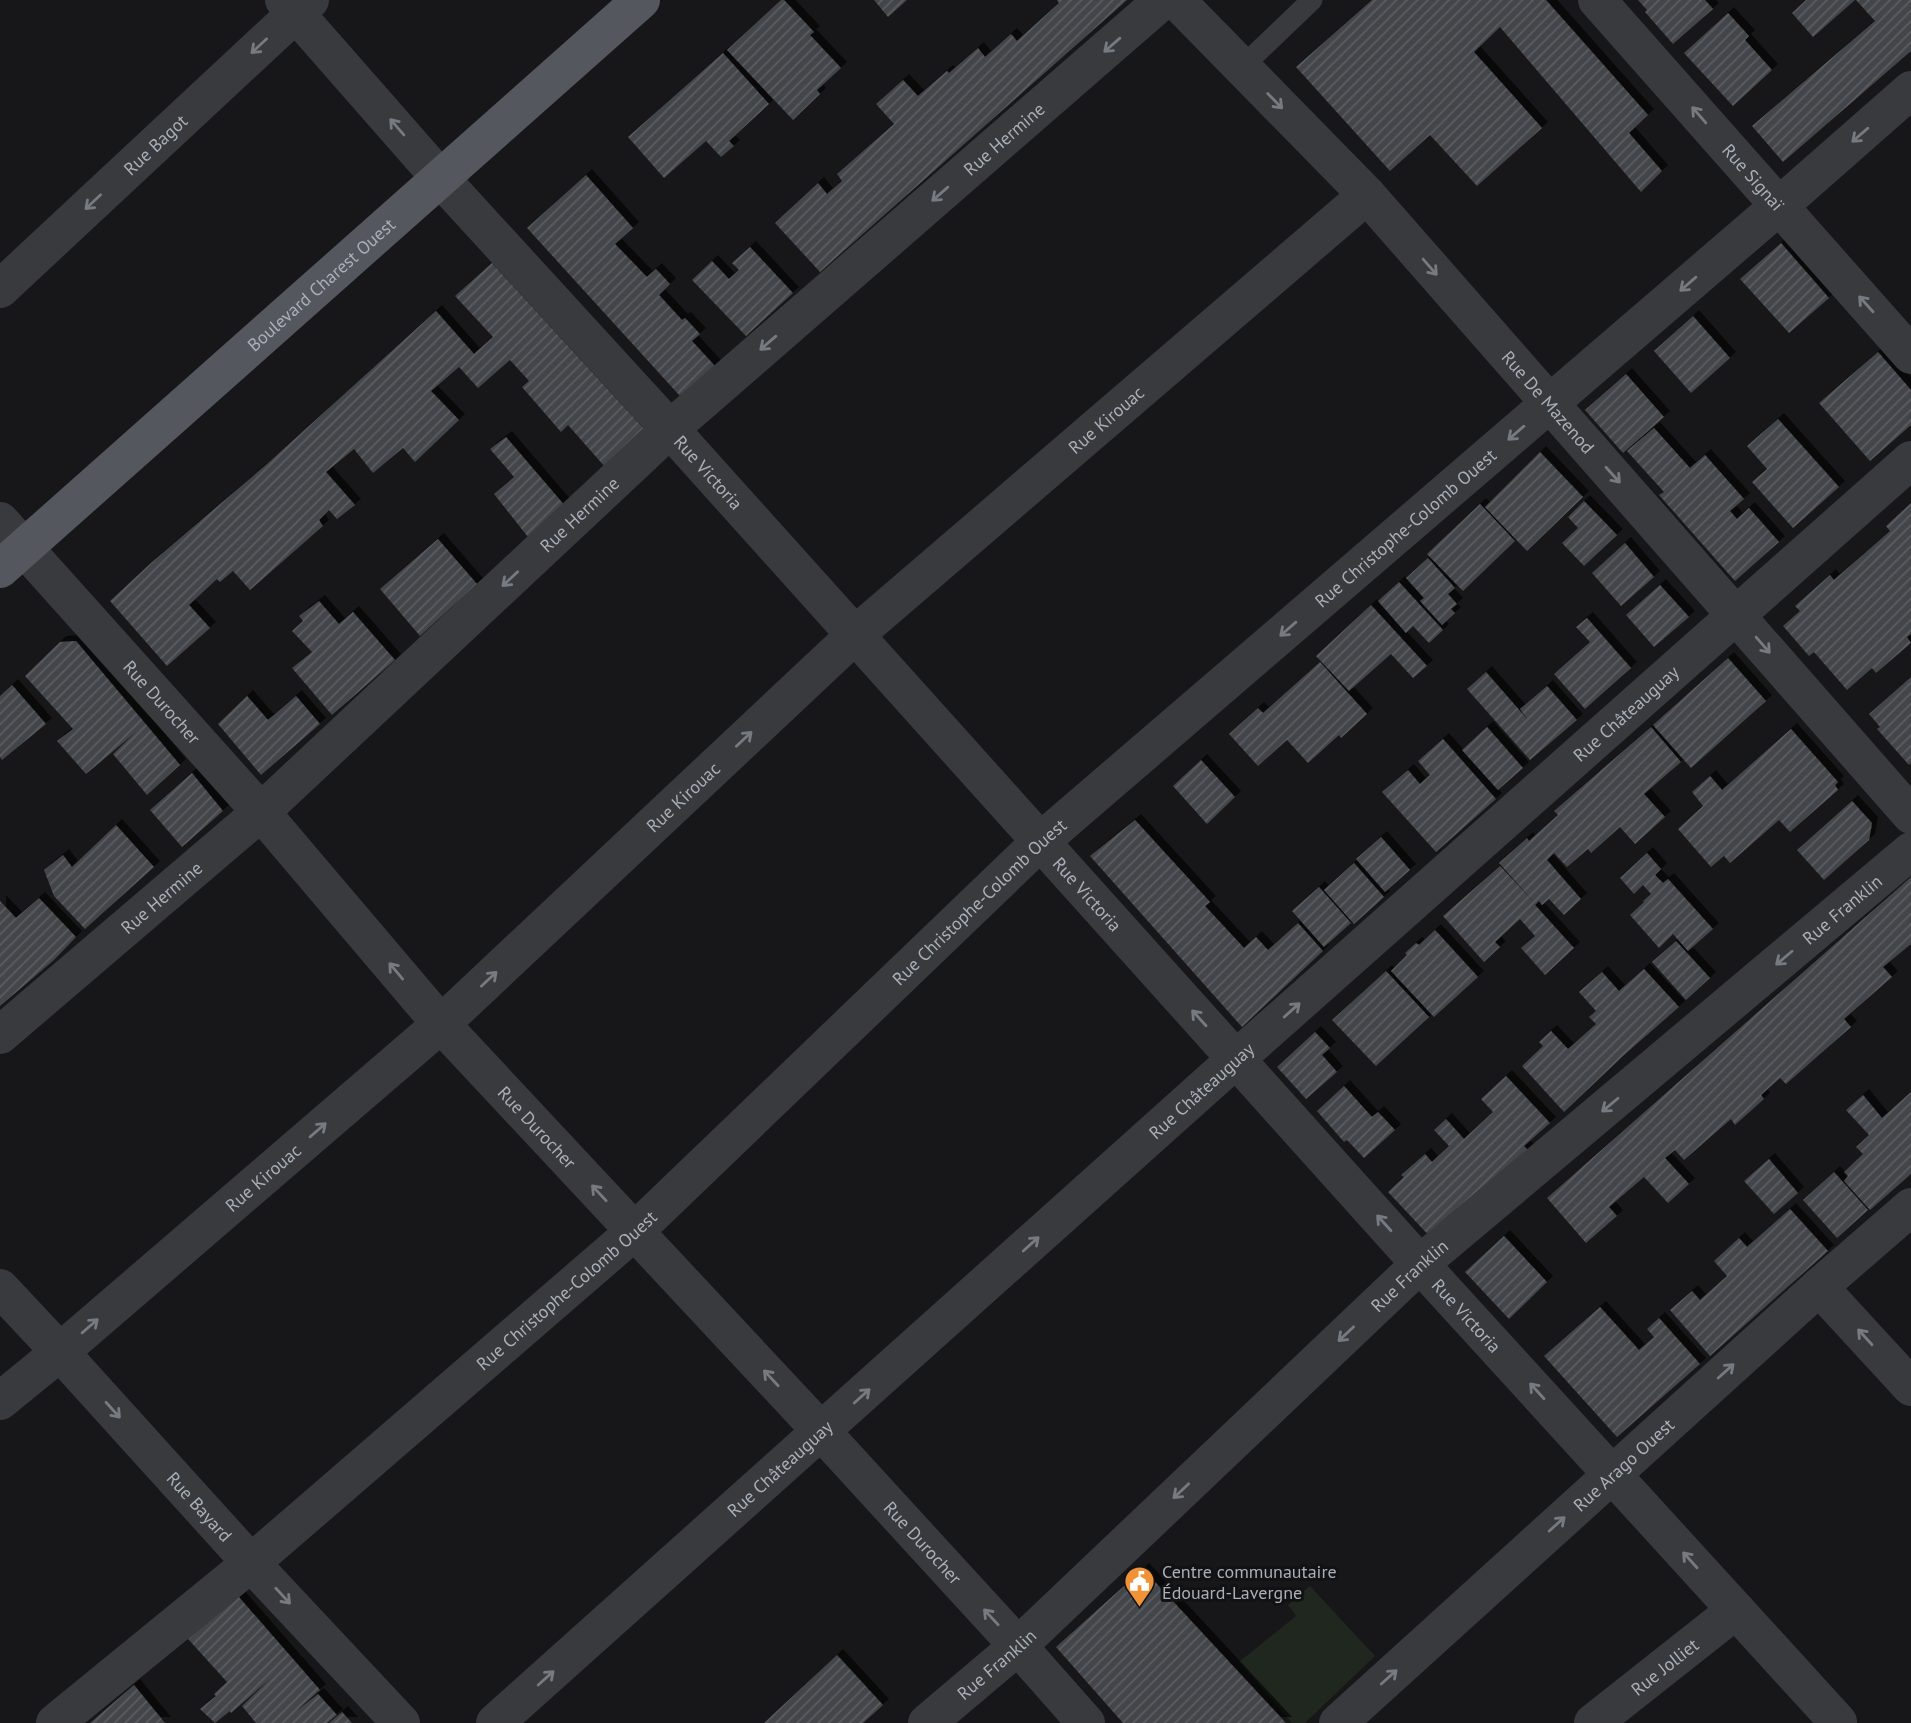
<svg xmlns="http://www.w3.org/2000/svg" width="1911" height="1723" font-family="'PT Sans',sans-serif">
  <defs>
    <pattern id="building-hatch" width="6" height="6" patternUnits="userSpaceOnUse" patternTransform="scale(1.75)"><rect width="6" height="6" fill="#434549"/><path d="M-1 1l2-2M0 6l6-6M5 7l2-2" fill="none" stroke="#5b5d61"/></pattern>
    <filter id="shadow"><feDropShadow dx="6" dy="-6" stdDeviation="0" flood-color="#0009"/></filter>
  </defs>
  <rect width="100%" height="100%" fill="#171719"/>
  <polygon fill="#1f271f" points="1310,1586 1375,1656 1305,1723 1292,1723 1239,1662 1296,1616 1288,1605"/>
  <g fill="url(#building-hatch)" filter="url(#shadow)">
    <polygon points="781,0 784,0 814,32 810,35 841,68 817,90 820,94 793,120 727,50"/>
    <polygon points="874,0 907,0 888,17"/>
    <polygon points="1057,0 1127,0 820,272 775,223 818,183 827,194 842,181 837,174 894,124 876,104 903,80 918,96 947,71 949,73 978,48 985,57 1011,34 1017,41 1059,3"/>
    <polygon points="1372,0 1546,0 1648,115 1629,133 1662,171 1641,192 1500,27 1474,52 1542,128 1477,186 1430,135 1390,171 1296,67"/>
    <polygon points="1638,0 1705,0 1713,9 1673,44 1645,12 1647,10"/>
    <polygon points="1806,0 1855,0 1813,37 1792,13"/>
    <polygon points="1856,0 1911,0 1911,51 1783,162 1752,126 1875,21"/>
    <polygon points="1728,13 1749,36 1745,40 1772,70 1733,106 1684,53"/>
    <polygon points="723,53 769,104 729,141 734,146 721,157 706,141 664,178 628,137"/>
    <polygon points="586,175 633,228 615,244 647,277 656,269 670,284 659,295 682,320 685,318 700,334 692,341 715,366 680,396 527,228"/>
    <polygon points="1781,243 1829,298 1789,333 1740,279"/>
    <polygon points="750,247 793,293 746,336 692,280 712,261 729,279 739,270 732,263"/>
    <polygon points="492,263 646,431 605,467 568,425 561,432 522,387 529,381 510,360 478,388 459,367 431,391 459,420 415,462 403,448 373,473 354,449 326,472 355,505 337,519 329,510 319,520 323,526 250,590 233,571 220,582 217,579 189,605 210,628 167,666 110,601 151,563 267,464 436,311 474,354 493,337 455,296"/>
    <polygon points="1693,316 1730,358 1691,393 1654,351"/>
    <polygon points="1878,352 1911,390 1911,425 1870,461 1819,403"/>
    <polygon points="1626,374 1664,417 1623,453 1585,410"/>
    <polygon points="1778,419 1839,487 1793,528 1752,482 1767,469 1747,446"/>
    <polygon points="1654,428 1690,468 1705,455 1744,499 1730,511 1737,519 1749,508 1779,542 1735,581 1659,495 1664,492 1627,451"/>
    <polygon points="506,437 566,507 528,537 494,494 514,477 490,449"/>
    <polygon points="1540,452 1583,497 1527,551 1485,507"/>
    <polygon points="1584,501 1617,535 1584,566 1562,543 1578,528 1568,517"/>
    <polygon points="1911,503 1911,634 1907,637 1911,643 1876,673 1872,668 1847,690 1814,652 1809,656 1783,626 1800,611 1795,606 1830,575 1834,580 1890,531 1886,526"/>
    <polygon points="1480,504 1515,541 1463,591 1427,554"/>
    <polygon points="438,539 477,584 420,636 380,589"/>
    <polygon points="1625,543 1654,577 1621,606 1592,573"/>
    <polygon points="1428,558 1455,588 1448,594 1457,604 1451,609 1455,613 1442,625 1420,601 1424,598 1406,578"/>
    <polygon points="1399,582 1443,630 1429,643 1413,626 1406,633 1378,601"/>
    <polygon points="1660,585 1689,617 1654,647 1626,615"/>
    <polygon points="319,601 339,624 353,612 395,660 332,715 292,668 312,652 292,631 303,621 299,616"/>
    <polygon points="1371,605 1427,666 1413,678 1391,654 1349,691 1316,656"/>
    <polygon points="1587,618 1631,668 1585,709 1554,674 1590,642 1576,627"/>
    <polygon points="76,641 180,765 147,795 113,754 136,732 86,774 57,741 73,729 25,676 60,642"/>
    <polygon points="1728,658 1766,701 1691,768 1653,725"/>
    <polygon points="1320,662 1367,714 1341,738 1339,735 1308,763 1287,740 1258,766 1229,734 1258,708 1263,713"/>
    <polygon points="1486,672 1528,720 1520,709 1547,686 1577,720 1530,760 1467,689"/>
    <polygon points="1911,677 1911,763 1909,765 1877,729 1880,727 1869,714"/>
    <polygon points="12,685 46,724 2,760 0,757 0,696"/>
    <polygon points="247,696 268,720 296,696 320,724 261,775 218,724"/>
    <polygon points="1487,727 1523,768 1498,790 1462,750"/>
    <polygon points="1651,727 1681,762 1644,794 1665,817 1635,844 1620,827 1591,853 1588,849 1567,867 1554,853 1547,860 1581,899 1564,915 1549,899 1542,905 1539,901 1535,905 1574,948 1545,975 1521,948 1535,936 1520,919 1495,942 1500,947 1484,962 1443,916 1500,866 1534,902 1499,863 1527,838 1529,841 1558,815 1554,811"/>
    <polygon points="1791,729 1838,782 1835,785 1838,790 1790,832 1779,820 1730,863 1724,856 1711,867 1678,829 1703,806 1692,792 1710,776 1722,790"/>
    <polygon points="1443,739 1496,799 1436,852 1382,792 1408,770 1420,784 1430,775 1418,761"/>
    <polygon points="1201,760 1235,797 1207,824 1173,786"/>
    <polygon points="192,773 223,811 182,847 150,810"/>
    <polygon points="1852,801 1872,823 1869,840 1824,880 1797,850"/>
    <polygon points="1135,820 1210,902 1205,906 1244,948 1256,937 1268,950 1298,923 1323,951 1242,1027 1090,856"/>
    <polygon points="116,825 154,867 85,929 54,896 44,870 63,855 72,867"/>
    <polygon points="1381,837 1410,870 1385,892 1356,859"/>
    <polygon points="1647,853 1661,869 1655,875 1663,883 1668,879 1713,929 1688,951 1673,934 1659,948 1630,915 1644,902 1643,901 1651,894 1643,885 1634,894 1620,878"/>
    <polygon points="1354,863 1384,897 1354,924 1324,890"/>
    <polygon points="1911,877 1911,944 1883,967 1892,977 1844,1019 1851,1027 1786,1084 1780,1078 1761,1095 1764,1099 1735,1125 1731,1119 1684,1160 1675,1150 1665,1158 1689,1184 1668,1203 1644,1177 1609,1207 1617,1216 1586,1243 1547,1198"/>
    <polygon points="1319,887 1351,923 1324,947 1292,911"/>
    <polygon points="39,898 76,937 54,960 0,1006 0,901 16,918"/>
    <polygon points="1435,930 1478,977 1434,1017 1391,971 1407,955 1405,953 1416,943 1419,945"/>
    <polygon points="1676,941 1710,978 1686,1000 1652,962"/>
    <polygon points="1644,969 1679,1007 1624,1055 1564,1112 1522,1066 1543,1046 1539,1042 1551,1031 1568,1049 1596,1024 1589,1017 1596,1011 1579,992 1602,972 1619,991"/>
    <polygon points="1386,971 1429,1017 1376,1066 1332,1020"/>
    <polygon points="1315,1032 1330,1048 1322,1055 1337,1072 1306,1099 1277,1067"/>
    <polygon points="1506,1076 1550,1123 1524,1146 1529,1151 1433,1240 1388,1192 1404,1177 1401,1175 1425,1154 1432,1162 1449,1146 1434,1130 1446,1119 1464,1139 1493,1112 1481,1099"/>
    <polygon points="1344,1086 1372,1117 1378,1112 1395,1130 1364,1158 1347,1140 1344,1142 1317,1111"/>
    <polygon points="1911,1092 1911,1174 1870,1210 1844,1181 1848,1176 1844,1172 1863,1154 1856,1147 1869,1135 1846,1110 1863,1095 1882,1118"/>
    <polygon points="1769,1159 1798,1193 1774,1214 1744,1181"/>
    <polygon points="1834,1172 1868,1210 1837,1238 1803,1200"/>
    <polygon points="1790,1209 1828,1251 1710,1356 1670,1310 1692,1291 1700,1300 1727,1276 1714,1261 1739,1238 1747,1247"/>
    <polygon points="1504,1236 1547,1282 1509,1319 1465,1272"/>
    <polygon points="1600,1307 1639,1350 1654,1337 1647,1329 1659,1318 1700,1364 1617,1437 1544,1356"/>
    <polygon points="1143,1569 1286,1723 1123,1723 1056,1647"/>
    <polygon points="238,1596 320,1690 295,1712 318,1694 337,1715 327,1723 256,1723 242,1706 271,1678 231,1713 230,1711 215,1723 200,1709 216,1696 214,1694 227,1682 188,1639"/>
    <polygon points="837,1655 883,1705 863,1723 764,1723"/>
    <polygon points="134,1685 165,1723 90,1723"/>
    <polygon points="342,1712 352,1723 329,1723"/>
  </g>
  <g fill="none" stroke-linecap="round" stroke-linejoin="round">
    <polyline stroke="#383a3e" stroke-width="21" points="1242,67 1312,0"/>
    <g stroke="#383a3e" stroke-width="38">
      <path id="s1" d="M284 0 441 179 670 429 1420 1264 1838 1722"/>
      <path id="s2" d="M1176 0 1367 195 1911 815"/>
      <path id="s3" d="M1597 0 1911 355"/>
      <path id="s4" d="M0 289 310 0"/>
      <path id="s5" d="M0 521 261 812 441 1024 822 1432 1018 1646 1086 1723"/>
      <path id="s6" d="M0 1035 261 812 670 429 1163 0"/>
      <polyline points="1819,1287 1911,1387"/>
      <path id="s7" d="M0 1288 60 1352 251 1563 401 1723"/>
      <path id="s8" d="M0 1401 60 1352 441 1024 855 635 1367 195"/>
      <path id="s9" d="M55 1723 251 1563 635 1231 1041 841 1779 206 1911 90"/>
      <path id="s10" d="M495 1723 1236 1059 1911 460"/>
      <path id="s11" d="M927 1723 1018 1646 1420 1264 1911 851"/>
      <path id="s12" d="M1338 1723 1819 1287 1911 1207"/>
      <path id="s13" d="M1593 1723 1736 1610"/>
    </g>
    <path stroke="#54575d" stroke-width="38" id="s14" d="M0 569 641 0"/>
  </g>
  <defs><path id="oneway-shaft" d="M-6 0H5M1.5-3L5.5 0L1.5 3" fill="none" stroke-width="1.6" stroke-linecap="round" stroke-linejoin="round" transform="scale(1.75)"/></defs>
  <g stroke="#767b81">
    <use href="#oneway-shaft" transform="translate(1112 45) rotate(139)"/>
    <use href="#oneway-shaft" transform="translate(259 46) rotate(137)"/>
    <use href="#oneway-shaft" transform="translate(1275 101) rotate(46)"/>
    <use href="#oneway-shaft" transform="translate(1699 115) rotate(-131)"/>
    <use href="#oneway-shaft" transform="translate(397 127) rotate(-131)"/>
    <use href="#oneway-shaft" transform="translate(1860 135) rotate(139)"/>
    <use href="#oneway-shaft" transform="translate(940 194) rotate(139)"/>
    <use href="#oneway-shaft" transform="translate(93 202) rotate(137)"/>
    <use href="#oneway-shaft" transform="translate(1430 267) rotate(49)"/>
    <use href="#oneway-shaft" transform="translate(1688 284) rotate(139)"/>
    <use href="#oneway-shaft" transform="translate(1866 304) rotate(-132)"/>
    <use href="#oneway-shaft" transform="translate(768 343) rotate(139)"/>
    <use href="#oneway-shaft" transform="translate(1516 433) rotate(139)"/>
    <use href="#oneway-shaft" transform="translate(1613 475) rotate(48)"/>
    <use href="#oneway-shaft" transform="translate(510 579) rotate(137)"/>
    <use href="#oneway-shaft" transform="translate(1288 629) rotate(139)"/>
    <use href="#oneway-shaft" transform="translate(1763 645) rotate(49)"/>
    <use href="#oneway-shaft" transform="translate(744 739) rotate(-43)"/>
    <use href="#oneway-shaft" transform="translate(1784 958) rotate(140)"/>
    <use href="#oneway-shaft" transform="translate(396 971) rotate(-130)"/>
    <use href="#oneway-shaft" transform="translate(489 979) rotate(-43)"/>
    <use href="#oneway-shaft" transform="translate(1292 1010) rotate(-42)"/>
    <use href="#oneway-shaft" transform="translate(1199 1018) rotate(-132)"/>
    <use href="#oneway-shaft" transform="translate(1610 1105) rotate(140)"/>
    <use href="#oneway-shaft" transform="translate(318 1130) rotate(-41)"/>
    <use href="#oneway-shaft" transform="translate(599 1193) rotate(-133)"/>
    <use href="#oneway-shaft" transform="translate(1384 1223) rotate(-132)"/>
    <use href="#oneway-shaft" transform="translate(1031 1244) rotate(-42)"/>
    <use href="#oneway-shaft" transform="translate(90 1326) rotate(-41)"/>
    <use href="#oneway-shaft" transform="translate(1346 1334) rotate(137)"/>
    <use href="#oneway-shaft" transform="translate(1865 1337) rotate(-132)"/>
    <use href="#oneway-shaft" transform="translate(1726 1371) rotate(-42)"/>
    <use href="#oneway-shaft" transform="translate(771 1378) rotate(-133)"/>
    <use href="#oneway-shaft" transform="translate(1537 1391) rotate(-132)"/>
    <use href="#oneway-shaft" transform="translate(862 1396) rotate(-42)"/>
    <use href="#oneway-shaft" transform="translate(113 1410) rotate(48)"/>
    <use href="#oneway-shaft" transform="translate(1181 1491) rotate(137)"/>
    <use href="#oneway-shaft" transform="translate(1557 1524) rotate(-42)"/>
    <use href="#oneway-shaft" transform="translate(1690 1560) rotate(-132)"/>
    <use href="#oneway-shaft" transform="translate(283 1596) rotate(47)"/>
    <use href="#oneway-shaft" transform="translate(991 1617) rotate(-133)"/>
    <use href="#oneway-shaft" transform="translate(1389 1677) rotate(-42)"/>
    <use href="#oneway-shaft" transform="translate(546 1678) rotate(-42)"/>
  </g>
  <defs>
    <symbol id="civic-pin" viewBox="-11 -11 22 30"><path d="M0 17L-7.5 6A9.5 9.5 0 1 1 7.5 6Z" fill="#f09237" stroke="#121214"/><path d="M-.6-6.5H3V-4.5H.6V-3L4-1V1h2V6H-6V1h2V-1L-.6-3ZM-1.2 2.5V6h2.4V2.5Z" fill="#fff"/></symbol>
  </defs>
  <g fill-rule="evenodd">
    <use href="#civic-pin" x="1122" y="1564" width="35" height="47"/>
  </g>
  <g text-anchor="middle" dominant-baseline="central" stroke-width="6" stroke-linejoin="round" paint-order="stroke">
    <g font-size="18" fill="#a9b0b8" stroke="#121214">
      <text stroke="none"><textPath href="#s6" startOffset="1346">Rue Hermine</textPath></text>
      <text stroke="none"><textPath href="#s4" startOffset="212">Rue Bagot</textPath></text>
      <text stroke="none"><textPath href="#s3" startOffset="236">Rue Signaï</textPath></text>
      <text stroke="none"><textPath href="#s14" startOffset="429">Boulevard Charest Ouest</textPath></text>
      <text stroke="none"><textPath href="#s2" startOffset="548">Rue De Mazenod</textPath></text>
      <text stroke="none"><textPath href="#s8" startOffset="1479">Rue Kirouac</textPath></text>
      <text stroke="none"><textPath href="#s1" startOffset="635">Rue Victoria</textPath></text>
      <text stroke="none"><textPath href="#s6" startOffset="779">Rue Hermine</textPath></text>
      <text stroke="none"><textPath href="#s9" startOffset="1804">Rue Christophe-Colomb Ouest</textPath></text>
      <text stroke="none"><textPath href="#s5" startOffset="243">Rue Durocher</textPath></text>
      <text stroke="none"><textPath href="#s10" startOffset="1516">Rue Châteauguay</textPath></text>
      <text stroke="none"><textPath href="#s8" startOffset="912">Rue Kirouac</textPath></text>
      <text stroke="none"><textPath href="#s1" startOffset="1202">Rue Victoria</textPath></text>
      <text stroke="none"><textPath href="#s6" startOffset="212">Rue Hermine</textPath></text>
      <text stroke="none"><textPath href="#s9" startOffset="1237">Rue Christophe-Colomb Ouest</textPath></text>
      <text stroke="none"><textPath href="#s11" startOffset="1225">Rue Franklin</textPath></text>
      <text stroke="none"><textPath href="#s10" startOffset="948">Rue Châteauguay</textPath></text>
      <text stroke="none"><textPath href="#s5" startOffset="810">Rue Durocher</textPath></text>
      <text stroke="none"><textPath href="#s8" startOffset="345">Rue Kirouac</textPath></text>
      <text stroke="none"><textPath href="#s11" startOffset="658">Rue Franklin</textPath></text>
      <text stroke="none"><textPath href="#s9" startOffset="670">Rue Christophe-Colomb Ouest</textPath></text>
      <text stroke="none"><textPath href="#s1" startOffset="1769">Rue Victoria</textPath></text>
      <text stroke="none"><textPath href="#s12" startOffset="385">Rue Arago Ouest</textPath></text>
      <text stroke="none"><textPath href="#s10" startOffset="382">Rue Châteauguay</textPath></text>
      <text stroke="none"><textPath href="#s7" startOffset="296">Rue Bayard</textPath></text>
      <text stroke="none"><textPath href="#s5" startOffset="1377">Rue Durocher</textPath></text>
      <text stroke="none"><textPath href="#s11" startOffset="91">Rue Franklin</textPath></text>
      <text stroke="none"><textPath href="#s13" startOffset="91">Rue Jolliet</textPath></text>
    </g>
    <g font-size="18" fill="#a9b0b8" stroke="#121214" text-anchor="start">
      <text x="1162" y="1571">Centre communautaire<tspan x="1162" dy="21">Édouard-Lavergne</tspan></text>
    </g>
  </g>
</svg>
